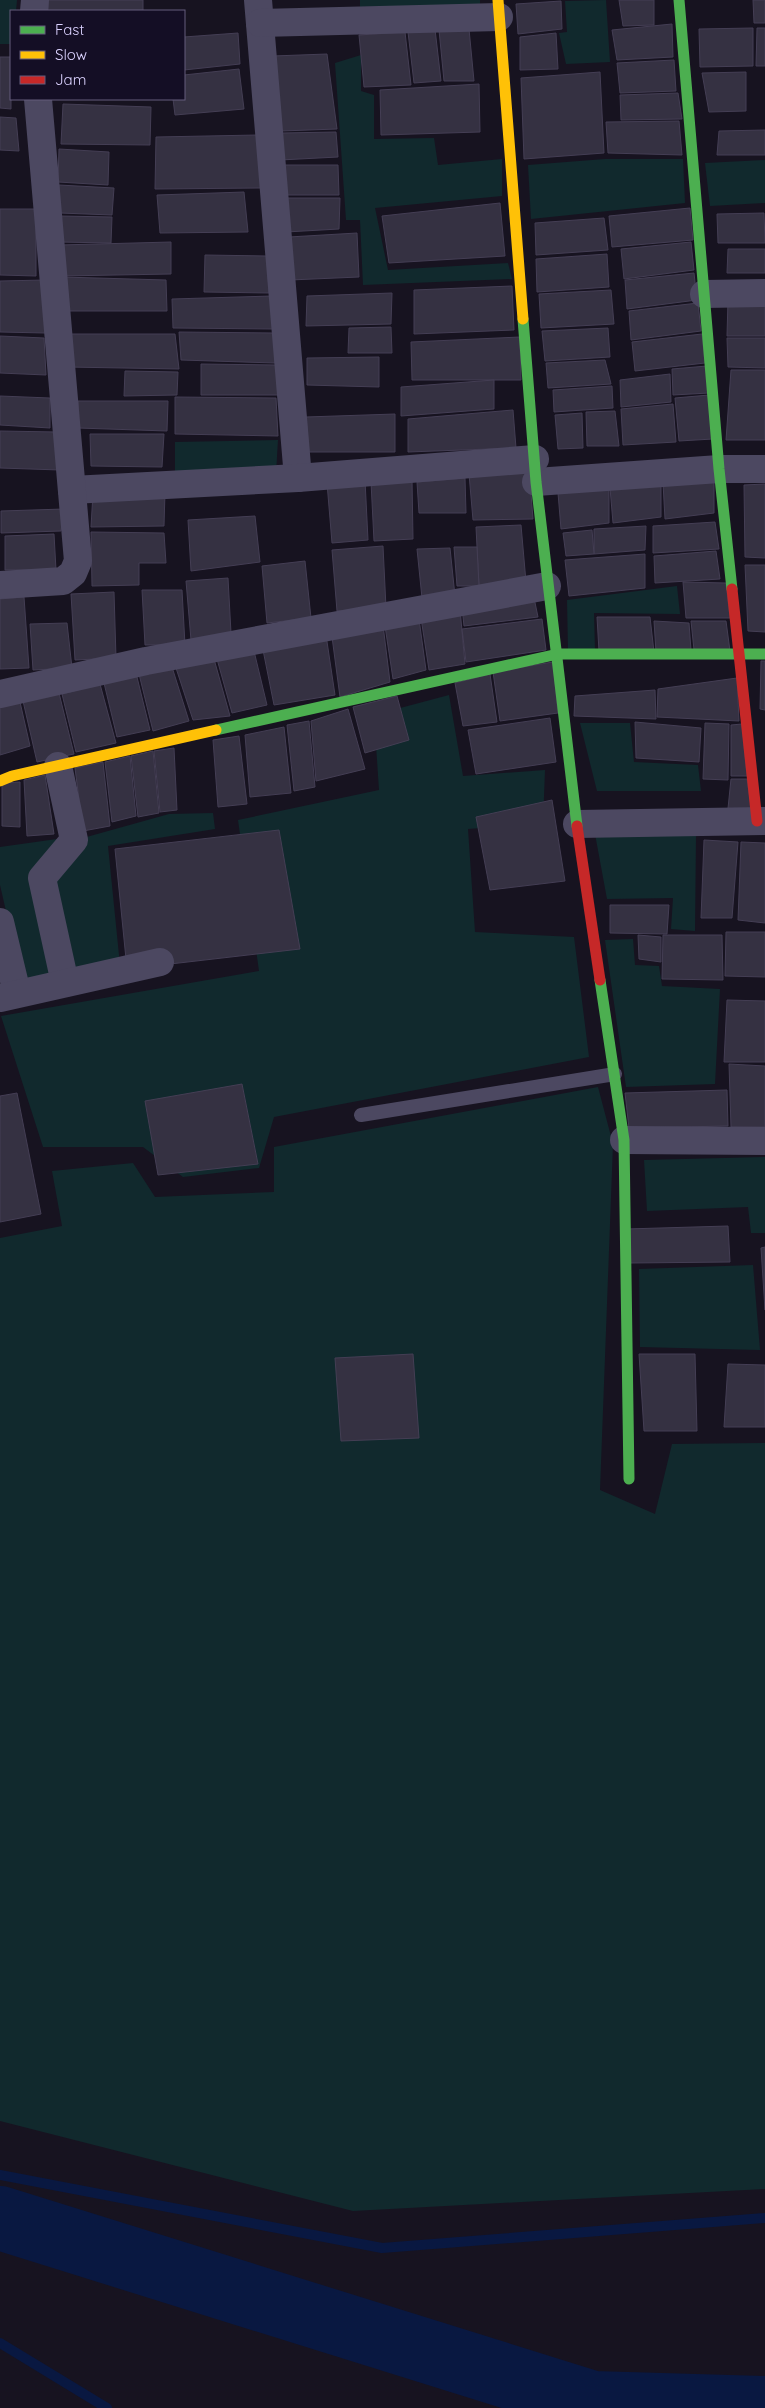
<svg xmlns="http://www.w3.org/2000/svg" width="765" height="2408" font-family="Quicksand,sans-serif">
  <rect width="100%" height="100%" fill="#171320"/>
  <g fill="#11292d">
    <polygon points="0,0 17,0 16,11 11,11 11,44 0,44"/>
    <polygon points="360,0 480,0 480,5 360,7"/>
    <polygon points="606,0 610,62 566,64 559,33 567,32 565,1"/>
    <polygon points="361,55 361,91 374,95 374,139 434,138 438,165 502,159 502,196 375,208 388,270 508,263 512,279 363,285 360,220 346,220 335,63"/>
    <polygon points="605,159 683,159 685,203 531,219 528,165"/>
    <polygon points="765,160 765,203 710,206 705,163"/>
    <polygon points="278,440 276,473 175,478 175,442"/>
    <polygon points="677,586 680,614 594,613 595,650 568,650 567,600"/>
    <polygon points="449,695 463,776 545,770 543,823 468,829 475,932 574,937 589,1057 274,1117 259,1168 183,1177 143,1147 43,1147 1,1016 259,971 238,820 379,790 374,715"/>
    <polygon points="580,723 630,723 634,762 698,765 701,791 597,791"/>
    <polygon points="213,813 215,829 108,846 120,965 70,975 51,878 83,838 169,814"/>
    <polygon points="595,834 696,836 695,931 671,929 673,898 607,899"/>
    <polygon points="64,838 35,874 57,978 23,985 0,885 0,847"/>
    <polygon points="633,939 635,965 659,966 662,986 720,989 715,1084 626,1087 605,940"/>
    <polygon points="598,1087 613,1144 600,1490 655,1514 672,1444 765,1443 765,2189 353,2211 0,2121 0,1238 62,1226 52,1171 133,1163 155,1197 274,1192 274,1147"/>
    <polygon points="765,1157 765,1233 751,1233 748,1207 647,1211 644,1160"/>
    <polygon points="753,1265 760,1350 640,1347 639,1269"/>
  </g>
  <g fill="none" stroke-linecap="round" stroke-linejoin="round">
    <g stroke="#091841" stroke-width="10">
      <polyline points="0,2175 382,2248 765,2218"/>
      <polyline points="0,2343 107,2408"/>
    </g>
    <polyline stroke="#091841" stroke-width="64" points="0,2218 593,2403 765,2408"/>
  </g>
  <g fill="#353142" stroke="#443e54">
    <rect x="48" y="0" width="95" height="11"/>
    <polygon points="619,0 654,0 654,25 623,26"/>
    <polygon points="753,0 765,0 765,23 754,23"/>
    <polygon points="561,1 562,29 518,34 516,4"/>
    <polygon points="672,24 673,57 617,60 612,30"/>
    <polygon points="753,28 753,66 700,67 699,29"/>
    <polygon points="757,28 765,28 765,66 756,66"/>
    <polygon points="435,29 441,81 414,83 408,32"/>
    <polygon points="469,29 474,81 444,81 439,30"/>
    <polygon points="405,32 411,85 364,87 359,35"/>
    <polygon points="238,33 240,64 184,70 184,37"/>
    <polygon points="556,33 558,69 520,70 520,37"/>
    <polygon points="327,54 337,129 281,131 273,56"/>
    <polygon points="0,57 11,57 11,109 0,108"/>
    <polygon points="674,60 676,91 620,93 617,63"/>
    <polygon points="239,69 244,109 175,115 173,99 184,99 184,75"/>
    <polygon points="600,72 604,153 524,159 521,78"/>
    <polygon points="746,72 746,111 709,112 702,73"/>
    <polygon points="479,84 480,132 381,135 380,90"/>
    <polygon points="678,93 682,119 621,120 620,95"/>
    <polygon points="63,104 151,107 150,145 61,144"/>
    <polygon points="0,117 16,118 19,151 0,150"/>
    <polygon points="679,121 682,155 608,153 606,122"/>
    <polygon points="765,130 765,155 717,155 719,131"/>
    <polygon points="336,132 338,157 280,160 282,133"/>
    <polygon points="257,135 261,188 155,189 156,137"/>
    <polygon points="59,149 109,152 108,185 58,182"/>
    <polygon points="284,165 338,165 339,195 285,195"/>
    <polygon points="59,185 114,188 112,215 60,213"/>
    <polygon points="244,192 248,232 160,233 157,195"/>
    <polygon points="285,198 340,198 339,229 286,232"/>
    <polygon points="500,203 505,256 389,263 382,216"/>
    <polygon points="690,208 693,240 612,247 609,216"/>
    <polygon points="0,209 36,209 36,276 0,275"/>
    <polygon points="764,213 765,243 718,243 717,214"/>
    <polygon points="60,216 112,217 111,243 59,242"/>
    <polygon points="604,218 608,250 536,255 535,223"/>
    <polygon points="357,233 359,277 290,280 289,237"/>
    <polygon points="171,242 171,274 61,276 60,245"/>
    <polygon points="691,242 694,270 624,279 621,249"/>
    <polygon points="728,249 765,249 765,273 727,273"/>
    <polygon points="607,254 609,287 537,292 536,259"/>
    <polygon points="205,255 267,256 269,293 204,292"/>
    <polygon points="694,273 697,300 627,309 625,280"/>
    <polygon points="62,277 166,280 167,311 61,311"/>
    <polygon points="45,280 45,333 0,332 0,281"/>
    <polygon points="512,286 514,330 414,334 414,290"/>
    <polygon points="611,290 614,324 541,328 539,294"/>
    <polygon points="392,293 391,324 306,326 307,296"/>
    <polygon points="272,296 273,329 173,328 172,299"/>
    <polygon points="728,300 765,300 765,336 727,336"/>
    <polygon points="698,303 701,331 631,340 629,311"/>
    <polygon points="391,327 392,353 348,353 349,328"/>
    <polygon points="608,328 610,357 545,361 542,331"/>
    <polygon points="179,332 274,333 275,363 181,360"/>
    <polygon points="66,334 175,334 179,369 67,367"/>
    <polygon points="702,334 705,363 635,371 632,342"/>
    <polygon points="0,336 44,338 46,375 0,373"/>
    <polygon points="520,337 521,380 412,380 411,342"/>
    <polygon points="727,338 765,338 765,368 728,367"/>
    <polygon points="379,357 379,387 307,385 307,358"/>
    <polygon points="605,360 611,384 548,388 546,363"/>
    <polygon points="201,364 276,365 278,395 201,395"/>
    <polygon points="707,366 709,393 673,395 672,369"/>
    <polygon points="731,370 765,370 765,440 726,440"/>
    <polygon points="125,371 178,372 177,395 124,396"/>
    <polygon points="670,374 671,402 621,407 620,380"/>
    <polygon points="494,380 494,409 401,416 401,387"/>
    <polygon points="612,386 613,408 554,412 553,390"/>
    <polygon points="709,395 713,439 679,441 675,398"/>
    <polygon points="0,396 50,398 50,428 0,425"/>
    <polygon points="175,397 276,398 278,436 175,434"/>
    <polygon points="78,401 168,401 167,431 78,428"/>
    <polygon points="673,404 676,442 623,445 621,409"/>
    <polygon points="513,410 516,448 408,452 408,419"/>
    <polygon points="615,411 619,446 587,446 586,412"/>
    <polygon points="582,413 583,448 558,449 555,415"/>
    <polygon points="395,414 395,452 309,452 306,417"/>
    <polygon points="0,431 57,432 60,470 0,468"/>
    <polygon points="90,434 164,434 162,467 91,466"/>
    <polygon points="529,469 533,519 473,520 469,474"/>
    <polygon points="465,478 466,513 419,513 417,482"/>
    <polygon points="412,479 413,539 374,541 371,482"/>
    <polygon points="714,479 714,513 665,519 663,483"/>
    <polygon points="365,480 368,540 332,543 327,483"/>
    <polygon points="661,483 661,517 613,523 610,488"/>
    <polygon points="765,484 765,558 745,557 744,485"/>
    <polygon points="609,489 609,523 561,529 558,493"/>
    <polygon points="165,492 164,526 91,527 93,493"/>
    <polygon points="64,509 61,531 1,533 1,511"/>
    <polygon points="255,516 260,562 191,571 188,520"/>
    <polygon points="715,522 719,549 653,553 653,526"/>
    <polygon points="521,525 526,582 479,586 476,527"/>
    <polygon points="646,526 645,550 594,554 594,529"/>
    <polygon points="592,530 594,554 566,556 563,533"/>
    <polygon points="91,532 164,533 166,563 139,563 139,585 92,586"/>
    <polygon points="54,534 56,570 5,570 5,536"/>
    <polygon points="383,546 386,608 337,611 332,550"/>
    <polygon points="454,547 477,547 479,586 457,586"/>
    <polygon points="450,548 455,596 422,598 417,549"/>
    <polygon points="716,551 720,579 655,583 654,556"/>
    <polygon points="645,554 645,588 569,596 565,560"/>
    <polygon points="305,561 311,618 267,623 262,566"/>
    <polygon points="745,565 765,565 765,632 748,631"/>
    <polygon points="228,578 231,633 191,640 186,581"/>
    <polygon points="683,582 726,583 730,618 686,618"/>
    <polygon points="142,590 182,590 185,645 145,645"/>
    <polygon points="114,592 116,658 75,660 71,594"/>
    <polygon points="533,593 538,617 464,626 462,607"/>
    <polygon points="24,597 29,668 0,669 0,599"/>
    <polygon points="460,609 465,664 429,670 421,618"/>
    <polygon points="597,617 650,617 654,652 599,651"/>
    <polygon points="419,619 426,670 393,679 385,626"/>
    <polygon points="542,619 546,650 466,662 462,629"/>
    <polygon points="654,621 689,623 691,650 656,652"/>
    <polygon points="691,621 726,621 730,651 694,650"/>
    <polygon points="67,623 72,668 33,670 30,624"/>
    <polygon points="383,625 390,682 340,697 332,637"/>
    <polygon points="326,635 335,695 274,705 263,650"/>
    <polygon points="254,651 267,705 232,713 217,659"/>
    <polygon points="214,659 230,716 193,720 176,668"/>
    <polygon points="761,661 765,661 765,710 760,709"/>
    <polygon points="553,662 558,713 500,721 493,672"/>
    <polygon points="172,667 189,721 153,731 139,674"/>
    <polygon points="136,673 150,730 117,737 104,683"/>
    <polygon points="490,674 497,722 463,726 455,683"/>
    <polygon points="737,678 739,721 657,717 658,689"/>
    <polygon points="100,684 116,743 76,752 62,694"/>
    <polygon points="655,690 656,719 574,716 575,696"/>
    <polygon points="59,693 74,754 37,762 23,701"/>
    <polygon points="397,696 409,740 365,753 353,707"/>
    <polygon points="20,702 30,746 0,755 0,706"/>
    <polygon points="348,709 365,769 316,781 311,721"/>
    <polygon points="550,718 556,762 476,774 468,730"/>
    <polygon points="309,721 315,787 294,791 287,725"/>
    <polygon points="635,722 701,728 699,762 636,758"/>
    <polygon points="705,723 729,724 728,780 703,779"/>
    <polygon points="742,724 747,776 731,776 731,725"/>
    <polygon points="284,727 291,793 250,797 245,735"/>
    <polygon points="239,736 247,804 218,807 213,740"/>
    <polygon points="174,748 177,810 160,812 154,751"/>
    <polygon points="153,751 159,813 138,817 131,756"/>
    <polygon points="130,756 136,816 112,822 105,762"/>
    <polygon points="103,762 110,826 83,831 75,768"/>
    <polygon points="45,775 54,834 27,836 24,780"/>
    <polygon points="731,779 747,779 753,819 727,818"/>
    <polygon points="20,782 20,827 2,826 2,783"/>
    <polygon points="552,800 565,881 490,890 476,817"/>
    <polygon points="279,830 300,949 127,969 115,849"/>
    <polygon points="704,840 738,842 732,918 701,918"/>
    <polygon points="741,842 765,843 765,923 738,920"/>
    <polygon points="610,905 669,905 667,934 610,933"/>
    <polygon points="726,932 765,932 765,977 725,976"/>
    <polygon points="638,935 661,937 661,962 639,959"/>
    <polygon points="663,935 722,935 723,980 662,979"/>
    <polygon points="727,1000 765,1001 765,1062 724,1062"/>
    <polygon points="729,1064 765,1066 765,1127 731,1127"/>
    <polygon points="242,1084 258,1164 158,1175 145,1101"/>
    <polygon points="727,1090 728,1126 629,1128 625,1093"/>
    <polygon points="17,1093 41,1214 0,1222 0,1096"/>
    <polygon points="728,1226 730,1262 630,1263 626,1229"/>
    <polygon points="765,1247 765,1310 761,1248"/>
    <polygon points="413,1354 419,1438 341,1441 335,1358"/>
    <polygon points="639,1354 695,1354 697,1431 644,1431"/>
    <polygon points="728,1364 765,1365 765,1427 724,1427"/>
  </g>
  <g fill="none" stroke-linecap="round" stroke-linejoin="round">
    <polyline stroke="#4c4861" stroke-width="14" points="361,1115 615,1074"/>
    <g stroke="#4c4861" stroke-width="28">
      <polyline points="258,0 298,478"/>
      <polyline points="34,11 35,0"/>
      <polyline points="260,23 499,17"/>
      <polyline points="704,294 765,293"/>
      <polyline points="536,482 719,469 765,469"/>
      <polyline points="72,490 298,478 535,459"/>
      <polyline points="0,585 63,581 73,573 78,561 38,99"/>
      <polyline points="0,694 146,661 547,586"/>
      <polyline points="58,766 74,840 42,878 65,983"/>
      <polyline points="577,824 765,821"/>
      <polyline points="0,922 17,993"/>
      <polyline points="0,998 160,962"/>
      <polyline points="624,1140 765,1141"/>
    </g>
    <g stroke="#4caf50" stroke-width="11">
      <polyline points="679,0 719,469 732,589"/>
      <polyline points="523,319 536,482 577,826"/>
      <polyline points="216,730 558,654 765,654"/>
      <polyline points="600,980 624,1140 629,1479"/>
    </g>
    <g stroke="#ffc107" stroke-width="11">
      <polyline points="498,0 523,319"/>
      <polyline points="0,781 12,776 216,730"/>
    </g>
    <g stroke="#c62828" stroke-width="11">
      <polyline points="732,589 757,821"/>
      <polyline points="577,826 600,980"/>
    </g>
  </g>
  <rect x="10" y="10" width="175" height="90" fill="#140e25" stroke="#645c7c"/>
  <rect x="20" y="26" width="25" height="8" fill="#4caf50" stroke="#645c7c"/>
  <text x="55" y="35" font-size="15" fill="#dbd2ff">Fast</text>
  <rect x="20" y="51" width="25" height="8" fill="#ffc107" stroke="#645c7c"/>
  <text x="55" y="60" font-size="15" fill="#dbd2ff">Slow</text>
  <rect x="20" y="76" width="25" height="8" fill="#c62828" stroke="#645c7c"/>
  <text x="55" y="85" font-size="15" fill="#dbd2ff">Jam</text>
</svg>
